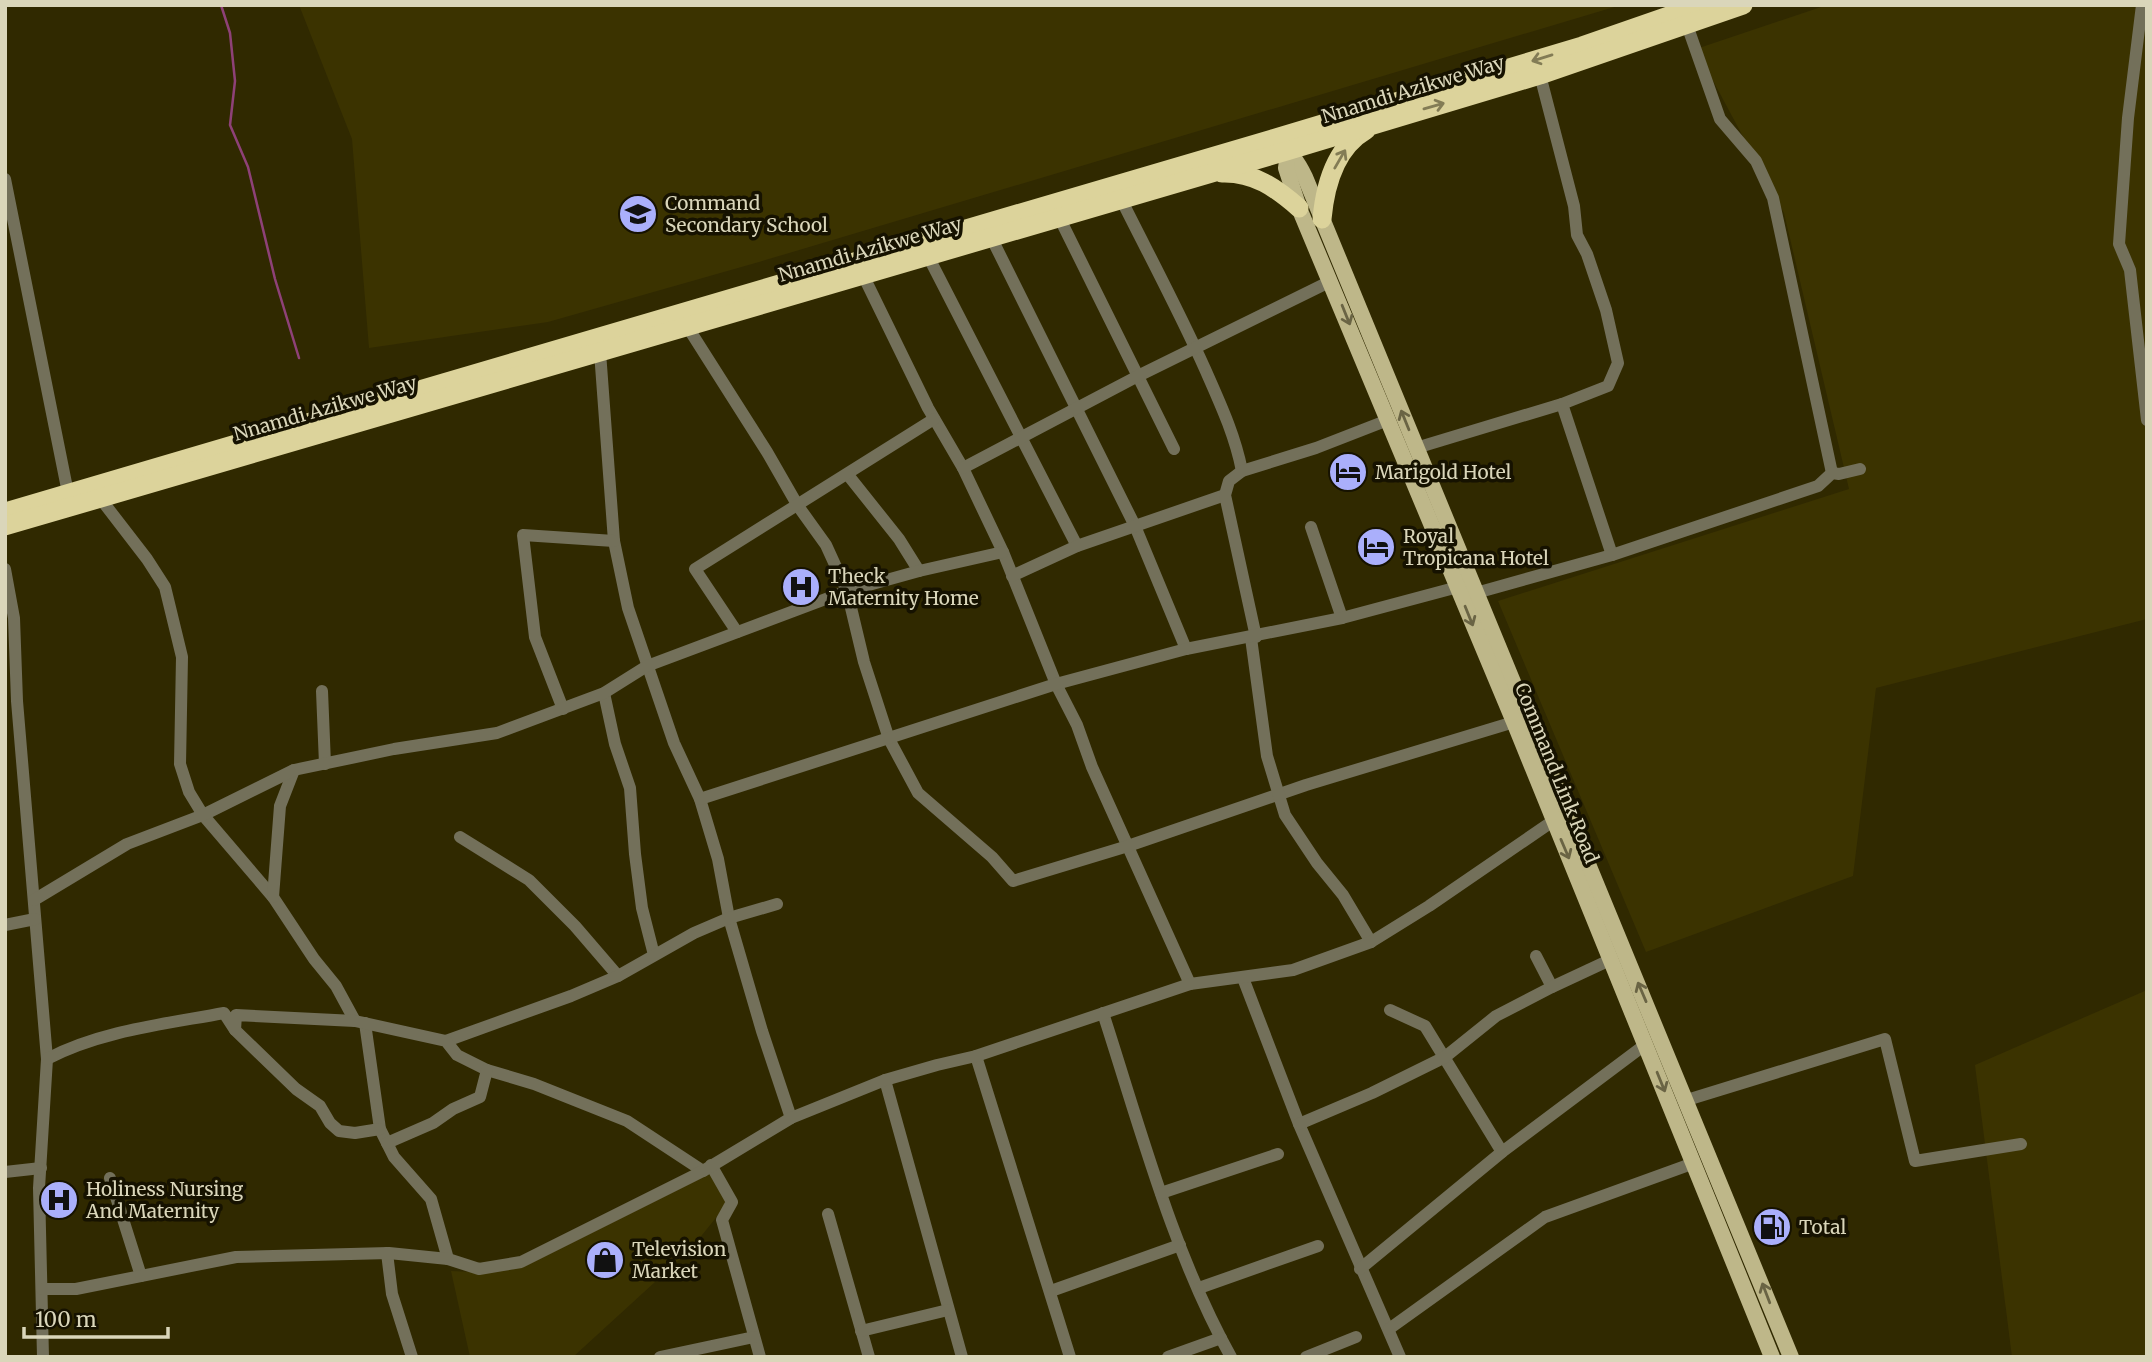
<svg xmlns="http://www.w3.org/2000/svg" width="2152" height="1362" font-family="Merriweather,serif">
  <rect width="100%" height="100%" fill="#302900"/>
  <g fill="#3b3300">
    <polygon points="299,5 1621,5 759,262 548,322 369,348 352,139"/>
    <polygon points="1827,5 2147,5 2147,619 1876,688 1853,876 1646,952 1498,601 1849,489 1784,213 1696,49"/>
    <polygon points="2147,990 2147,1357 2012,1357 1975,1065"/>
    <polygon points="713,1170 727,1204 690,1250 573,1357 470,1357 451,1271 473,1272 511,1270"/>
  </g>
  <g fill="none" stroke-linecap="round" stroke-linejoin="round">
    <polyline stroke="#8e4177" stroke-width="2.5" points="221,5 230,33 235,81 230,125 248,167 275,279 299,358"/>
    <g stroke="#73705a" stroke-width="12">
      <polyline points="2142,5 2128,118 2119,244 2130,270 2147,420"/>
      <polyline points="1687,25 1720,119 1756,161 1773,198 1832,473"/>
      <polyline points="1540,75 1574,206 1577,235 1587,254 1606,310 1618,363 1608,386 1562,404"/>
      <polyline points="5,179 68,493"/>
      <path d="M1121 199C1149 255 1179 311 1205 369 1220 403 1235 435 1242 471"/>
      <polyline points="1059,217 1174,449"/>
      <polyline points="991,237 1135,526 1186,649"/>
      <polyline points="928,256 1077,546"/>
      <polyline points="863,275 928,408 963,468 1003,552 1056,684 1077,725 1092,767 1190,984"/>
      <polyline points="687,326 767,452 798,506 826,545 847,591 864,662 889,739 918,793 992,857 1013,881 1128,846 1306,785 1514,722"/>
      <polyline points="600,352 614,541 628,608 674,743 700,799 718,859 729,918 762,1031 791,1118"/>
      <polyline points="1416,448 1562,404 1612,555"/>
      <polyline points="963,468 1138,376 1331,281"/>
      <polyline points="848,475 899,539 919,571"/>
      <polyline points="100,498 147,559 165,587 182,657 180,764 189,792 203,815 273,897 314,959 336,986 355,1021"/>
      <polyline points="1311,527 1342,618"/>
      <polyline points="5,569 14,618 17,701 47,1059 39,1188 43,1357"/>
      <polyline points="1012,576 1077,546 1225,495"/>
      <polyline points="1476,593 1612,555 1818,486 1832,473 1839,474 1860,469"/>
      <polyline points="737,632 695,569 934,419"/>
      <polyline points="1256,637 1225,495 1229,481 1242,471 1316,448 1388,420"/>
      <polyline points="1251,638 1267,756 1285,815 1317,863 1343,895 1371,942"/>
      <polyline points="322,691 325,764"/>
      <polyline points="604,693 615,744 630,788 635,854 642,908 654,955"/>
      <polyline points="563,709 535,637 523,535 614,541"/>
      <polyline points="700,799 1056,684 1186,649 1342,618 1458,587"/>
      <polyline points="460,837 529,880 575,926 618,976"/>
      <polyline points="273,897 280,806 294,770"/>
      <polyline points="34,900 127,844 203,815 294,770 394,749 497,733 604,693 647,666 847,591 919,571 1003,552"/>
      <polyline points="5,925 35,919"/>
      <polyline points="1536,956 1552,987"/>
      <polyline points="1243,978 1299,1124 1400,1357"/>
      <polyline points="1390,1010 1425,1026 1502,1152"/>
      <path d="M1103 1013C1140 1127 1173 1253 1231 1357"/>
      <polyline points="365,1023 380,1129 394,1157 431,1199 448,1259"/>
      <polyline points="235,1030 296,1089 320,1106 330,1123 339,1131 355,1133 380,1129"/>
      <polyline points="446,1041 571,996 618,976 694,933 729,918 777,904"/>
      <polyline points="976,1056 1070,1357"/>
      <path d="M47 1059C100 1031 165 1024 224 1013L235 1030 236 1015 355 1021 446 1041 457 1055 487 1070 534 1084 627 1121 703 1171"/>
      <polyline points="885,1080 962,1357"/>
      <polyline points="1687,1100 1885,1039 1915,1161 2021,1144"/>
      <polyline points="1299,1124 1372,1093 1445,1057 1496,1016 1552,987 1612,959"/>
      <polyline points="387,1143 433,1123 453,1109 480,1097 487,1070"/>
      <polyline points="711,1165 732,1202 722,1220 760,1357"/>
      <polyline points="5,1172 41,1168"/>
      <polyline points="110,1178 141,1276"/>
      <polyline points="1161,1193 1278,1154"/>
      <polyline points="828,1214 869,1357"/>
      <polyline points="387,1253 392,1294 412,1357"/>
      <polyline points="1360,1269 1502,1152 1646,1044"/>
      <polyline points="1199,1288 1318,1246"/>
      <polyline points="42,1289 76,1289 236,1257 389,1253 448,1259 479,1269 521,1262 703,1171 791,1118 885,1080 937,1065 976,1056 1190,984 1293,970 1371,942 1429,906 1553,821"/>
      <polyline points="1051,1291 1180,1245"/>
      <polyline points="1389,1329 1545,1217 1694,1163"/>
      <polyline points="861,1331 948,1310"/>
      <polyline points="660,1357 754,1337"/>
      <polyline points="1168,1357 1221,1338"/>
      <polyline points="1306,1357 1356,1337"/>
    </g>
    <g stroke="#beb789" stroke-width="16">
      <path d="M1277 148C1292 152 1298 163 1305 177L1791 1357"/>
      <polyline points="1289,148 1286,168 1299,208 1514,722 1772,1357"/>
    </g>
    <g stroke="#dcd39b" stroke-width="19">
      <path d="M1222 173C1254 172 1276 188 1299 208"/>
      <path d="M1322 219C1325 186 1335 148 1366 130"/>
      <polyline points="5,512 1272,139 1582,46 1700,5"/>
      <polyline points="5,526 1287,151 1540,75 1743,5"/>
    </g>
  </g>
  <defs><path id="oneway-shaft" d="M-6 0H5M1.5-3L5.5 0L1.5 3" fill="none" stroke-width="1.6" stroke-linecap="round" stroke-linejoin="round" transform="scale(1.75)"/></defs>
  <g stroke="#837c55">
    <use href="#oneway-shaft" transform="translate(1542 58) rotate(163)"/>
    <use href="#oneway-shaft" transform="translate(1434 106) rotate(-16)"/>
    <use href="#oneway-shaft" transform="translate(1340 159) rotate(-60)"/>
  </g>
  <g stroke="#6a6444">
    <use href="#oneway-shaft" transform="translate(1346 315) rotate(68)"/>
    <use href="#oneway-shaft" transform="translate(1405 420) rotate(-112)"/>
    <use href="#oneway-shaft" transform="translate(1469 616) rotate(68)"/>
    <use href="#oneway-shaft" transform="translate(1565 849) rotate(67)"/>
    <use href="#oneway-shaft" transform="translate(1642 992) rotate(-113)"/>
    <use href="#oneway-shaft" transform="translate(1661 1082) rotate(68)"/>
    <use href="#oneway-shaft" transform="translate(1766 1293) rotate(-111)"/>
  </g>
  <defs>
    <symbol id="school-disc" viewBox="-11 -11 22 22"><circle r="9.5" fill="#aaaffb" stroke="#161200"/><path d="M0-5L7-2L0 1L-7-2ZM-4 1L0 2.5L4 1V4Q0 6-4 4Z" fill="#111"/></symbol>
    <symbol id="hotel-disc" viewBox="-11 -11 22 22"><circle r="9.5" fill="#aaaffb" stroke="#161200"/><path d="M-6-4.5h1.5V1H6V5H4.5V3h-9V5H-6ZM-4 0a1.8 1.8 0 1 1 3.6 0ZM.5 0V-2.5h3Q6-2.5 6 0Z" fill="#111"/></symbol>
    <symbol id="hospital-disc" viewBox="-11 -11 22 22"><circle r="9.5" fill="#aaaffb" stroke="#161200"/><path d="M-5-5h3v3.5h4V-5h3V5h-3V1.5h-4V5h-3Z" fill="#111"/></symbol>
    <symbol id="fuel-disc" viewBox="-11 -11 22 22"><circle r="9.5" fill="#aaaffb" stroke="#161200"/><path d="M-5.5-6h7V0h2V4h1.3V-2.5L3-4.5l.8-.8L6-3V5H2.5V1h-1V6h-7ZM-4.2-4.7v3.2H.2V-4.7Z" fill="#111"/></symbol>
    <symbol id="shop-disc" viewBox="-11 -11 22 22"><circle r="9.5" fill="#aaaffb" stroke="#161200"/><path d="M-5-2.5h2.3a2.7 3.5 0 0 1 5.4 0H5L5.5 6h-11ZM-1.5-2.5h3a1.5 2.3 0 0 0-3 0Z" fill="#111"/></symbol>
  </defs>
  <g fill-rule="evenodd">
    <use href="#school-disc" x="616" y="192" width="44" height="44"/>
    <use href="#hotel-disc" x="1326" y="450" width="44" height="44"/>
    <use href="#hotel-disc" x="1354" y="525" width="44" height="44"/>
    <use href="#hospital-disc" x="779" y="565" width="44" height="44"/>
    <use href="#hospital-disc" x="37" y="1178" width="44" height="44"/>
    <use href="#fuel-disc" x="1750" y="1205" width="44" height="44"/>
    <use href="#shop-disc" x="583" y="1238" width="44" height="44"/>
  </g>
  <g text-anchor="middle" dominant-baseline="central" stroke-width="7" stroke-linejoin="round" paint-order="stroke">
    <g font-size="19" fill="#dad6ba" stroke="#161200">
      <text transform="translate(1413 89) rotate(-17)">Nnamdi Azikwe Way</text>
      <text transform="translate(870 249) rotate(-16)">Nnamdi Azikwe Way</text>
      <text transform="translate(325 408) rotate(-16)">Nnamdi Azikwe Way</text>
      <text transform="translate(1557 773) rotate(68)">Command Link Road</text>
    </g>
    <g font-size="19" fill="#dad6ba" stroke="#161200" text-anchor="start">
      <text x="665" y="203">Command<tspan x="665" dy="22">Secondary School</tspan></text>
      <text x="1375" y="472">Marigold Hotel</text>
      <text x="1403" y="536">Royal<tspan x="1403" dy="22">Tropicana Hotel</tspan></text>
      <text x="828" y="576">Theck<tspan x="828" dy="22">Maternity Home</tspan></text>
      <text x="86" y="1189">Holiness Nursing<tspan x="86" dy="22">And Maternity</tspan></text>
      <text x="1799" y="1227">Total</text>
      <text x="632" y="1249">Television<tspan x="632" dy="22">Market</tspan></text>
    </g>
  </g>
  <rect width="2152" height="1362" fill="none" stroke="#dad6ba" stroke-width="14"/>
  <path d="M24 1327v10h144v-10" fill="none" stroke="#dad6ba" stroke-width="3.5"/>
  <text x="35" y="1327" font-size="21" fill="#dad6ba" stroke="#161200" stroke-width="5" paint-order="stroke">100 m</text>
</svg>
